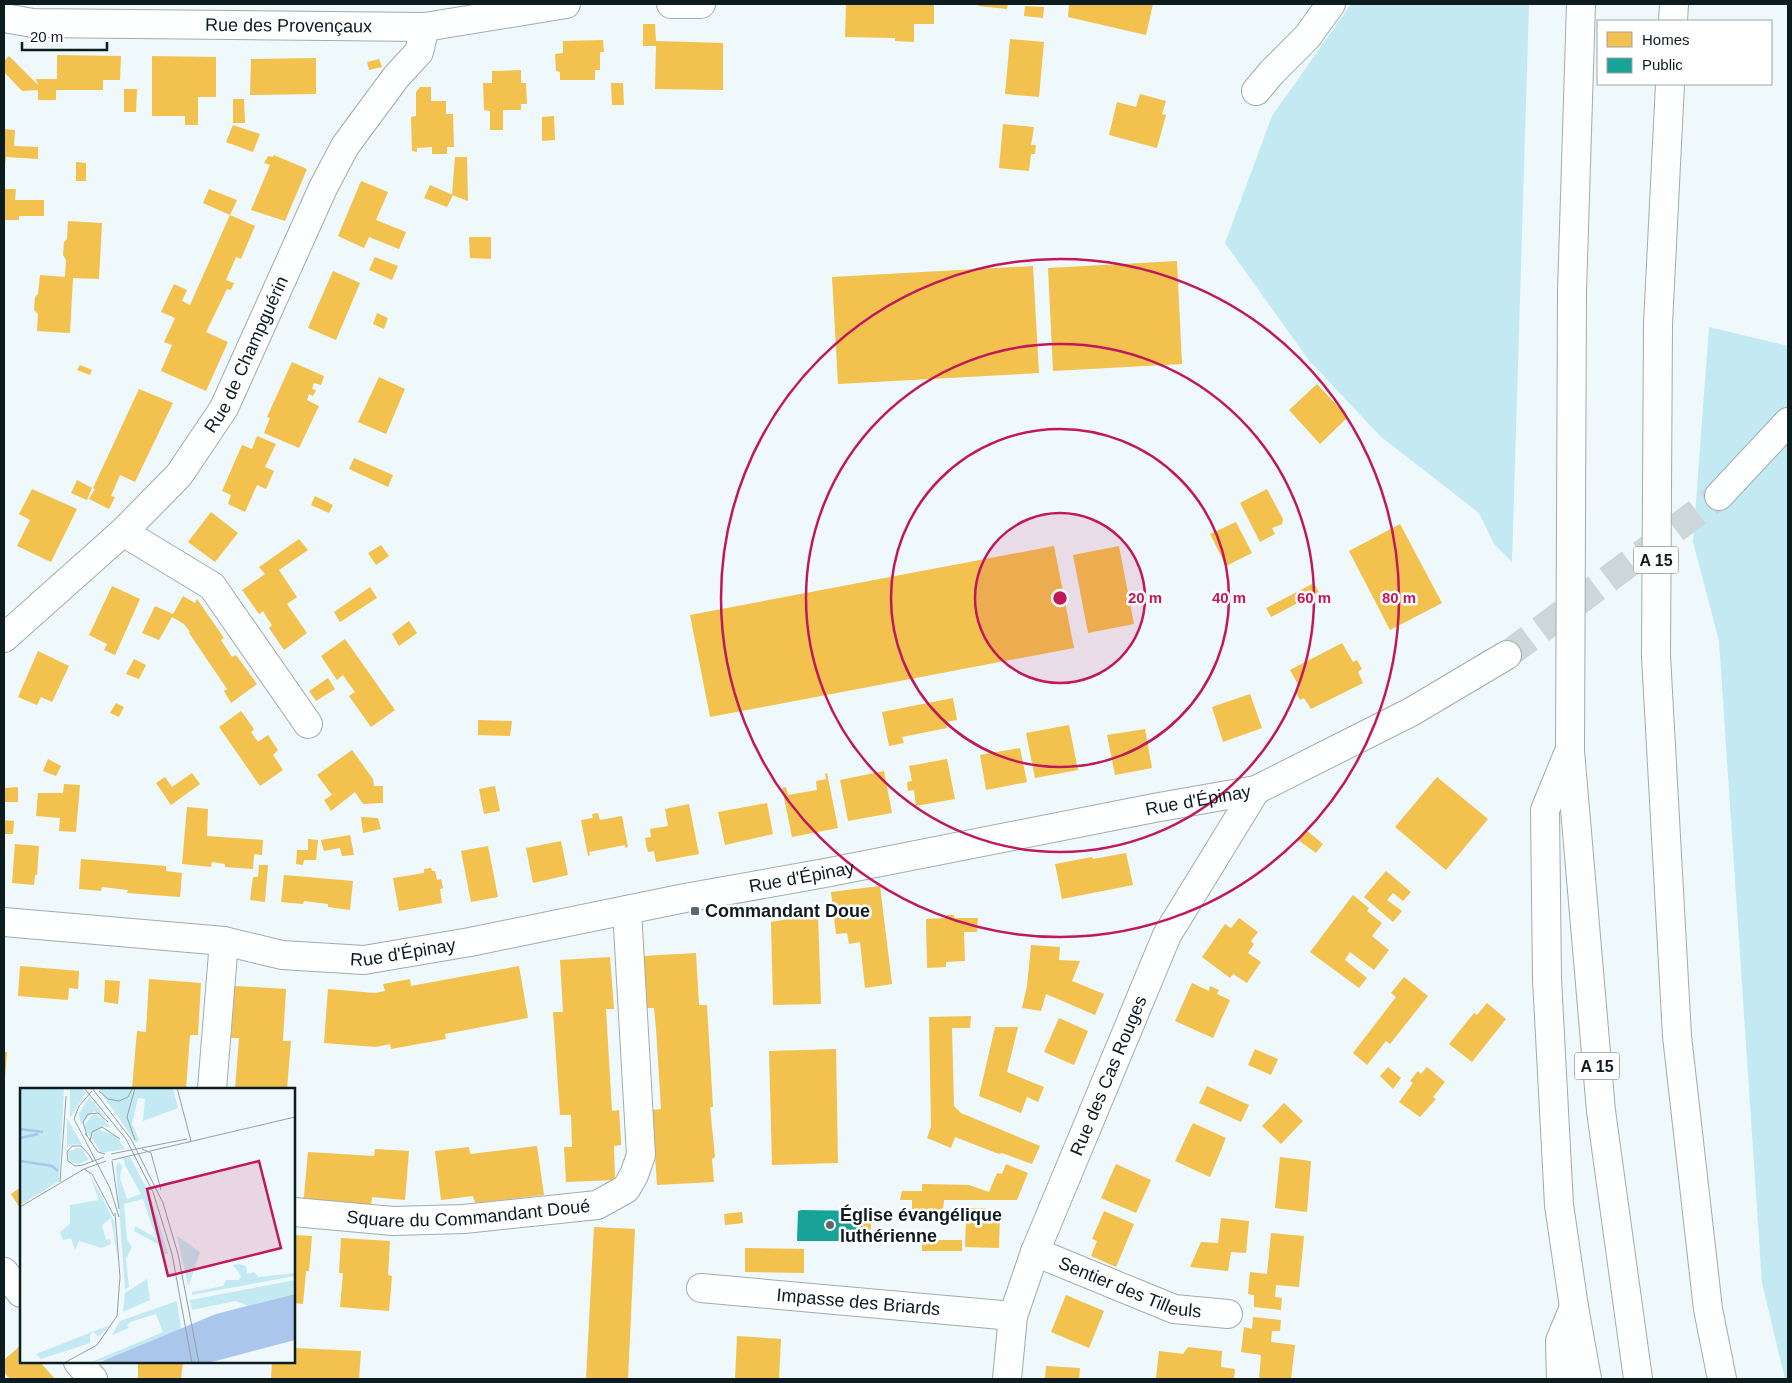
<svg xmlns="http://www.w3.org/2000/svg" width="1792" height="1383" font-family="Helvetica,sans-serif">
  <rect width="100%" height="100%" fill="#eff8fa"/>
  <g fill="#c3eaf3">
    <polygon points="1351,4 1529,4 1512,562 1494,544 1479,513 1380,436 1308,359 1225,243 1272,116"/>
    <polygon points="1709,327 1788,346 1788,1379 1785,1379 1762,1283 1719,641 1693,542"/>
  </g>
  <g fill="#f2c14e">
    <polygon points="846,4 934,4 934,24 914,24 914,42 895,41 895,38 845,37"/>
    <polygon points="979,4 1008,4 1007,9 978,6"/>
    <polygon points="1069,4 1153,4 1146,35 1068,17"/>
    <polygon points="1025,6 1044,7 1043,18 1024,16"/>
    <polygon points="643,24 655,24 656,41 723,43 723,90 655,89 656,46 643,46"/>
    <polygon points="1010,39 1044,42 1039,97 1005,94"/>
    <polygon points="603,40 604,52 600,52 600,70 595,70 595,80 560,80 560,72 556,71 555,54 563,53 563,41"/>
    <polygon points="57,55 121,56 120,80 103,80 103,90 56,90 56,100 38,100 38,90 22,91 4,72 4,61 9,56 38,85 36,79 57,79"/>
    <polygon points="152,56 216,57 216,97 198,97 198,125 185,125 185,116 152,116"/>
    <polygon points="316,58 316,94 250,95 251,59"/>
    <polygon points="379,59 382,67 369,70 367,62"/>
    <polygon points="521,70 521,83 526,83 527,104 521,104 521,110 503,110 503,130 490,130 490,111 484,110 483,83 492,83 492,71"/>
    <polygon points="611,83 623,83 624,105 612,105"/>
    <polygon points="420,87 431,87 431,101 446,101 446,114 453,114 454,147 447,147 447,154 432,154 432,147 417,148 417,152 412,151 411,117 416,116 416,92"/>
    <polygon points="124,89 137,89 136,112 124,112"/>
    <polygon points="1140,94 1166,101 1162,114 1166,115 1157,148 1109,135 1117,102 1136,107"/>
    <polygon points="233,99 244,99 245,123 233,123"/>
    <polygon points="554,116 555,140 542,141 542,117"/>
    <polygon points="1003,124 1034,127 1031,145 1036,145 1035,154 1031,154 1029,171 999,168"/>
    <polygon points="233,125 260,134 253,152 226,142"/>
    <polygon points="4,129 15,130 14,146 38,147 38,159 6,157 5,166 4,166"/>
    <polygon points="274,155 307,169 285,221 251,210 270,165 264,163 268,156 273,157"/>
    <polygon points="455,157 467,157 468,201 452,195"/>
    <polygon points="76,162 86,163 86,181 76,181"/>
    <polygon points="361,181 388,192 376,220 406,232 399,249 369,237 364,248 338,236"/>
    <polygon points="430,185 453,195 447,207 424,198"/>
    <polygon points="4,189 16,189 15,200 44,200 44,216 19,216 19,220 4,220"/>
    <polygon points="209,189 237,200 230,215 203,203"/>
    <polygon points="230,215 255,226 241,259 236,257 226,280 234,283 231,290 227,289 206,332 228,342 206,391 161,371 172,345 164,342 175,318 161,312 174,284 187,290 182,301 190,305"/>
    <polygon points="68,221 102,223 99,279 73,278 70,333 37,331 38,314 34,310 35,297 38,294 40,275 65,277 66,260 63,255 64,242 67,239"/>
    <polygon points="469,237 491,237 491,259 470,258"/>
    <polygon points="375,257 398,266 392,280 369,270"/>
    <polygon points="1177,261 1182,364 1053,371 1048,268"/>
    <polygon points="1033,266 1039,373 838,384 832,277"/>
    <polygon points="333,271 360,283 336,340 308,328"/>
    <polygon points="377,313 388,318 384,329 373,324"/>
    <polygon points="292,362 324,376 321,385 314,383 312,389 316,390 313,396 309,394 307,400 319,406 299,448 264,433 270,418 267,417"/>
    <polygon points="80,365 92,370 90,375 77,370"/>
    <polygon points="379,377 405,389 386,434 358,422"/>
    <polygon points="1317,384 1348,417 1320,444 1289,410"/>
    <polygon points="139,389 173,403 135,482 120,475 111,496 115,497 109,509 89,499 95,489 93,488"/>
    <polygon points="257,436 276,444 265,467 274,471 266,489 257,485 245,512 228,504 231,495 222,491 242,445 252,449"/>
    <polygon points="354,458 393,475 388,487 349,469"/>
    <polygon points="77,480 92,488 87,500 71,493"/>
    <polygon points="32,489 77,509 51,562 17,546 30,520 19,514"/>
    <polygon points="1267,489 1283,519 1282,524 1272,528 1275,534 1260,542 1240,503"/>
    <polygon points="315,496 333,505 329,513 311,505"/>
    <polygon points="211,512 238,533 215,562 188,542"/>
    <polygon points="1236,522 1252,553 1226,566 1210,534"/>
    <polygon points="1400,524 1442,603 1390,630 1349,551"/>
    <polygon points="299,539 308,550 279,570 297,597 287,604 307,633 284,650 269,628 272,625 267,618 263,611 259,614 242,590 265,574 259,567"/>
    <polygon points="381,545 389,556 376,565 368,553"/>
    <polygon points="1054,546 1074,648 710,717 690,615"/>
    <polygon points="1119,546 1134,624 1088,633 1073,555"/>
    <polygon points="1314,583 1319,592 1271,617 1266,608"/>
    <polygon points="112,586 140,599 115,655 104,650 107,644 89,635"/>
    <polygon points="370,587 377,598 340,622 334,612"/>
    <polygon points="183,596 195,603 197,599 224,638 221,640 232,657 236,655 257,684 231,703 224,691 227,689 189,633 190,632 184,624 172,617 159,640 142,633 155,606 173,614"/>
    <polygon points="409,621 417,633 399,646 392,634"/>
    <polygon points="345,639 395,710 371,727 349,696 355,692 347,681 343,675 337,680 321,656"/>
    <polygon points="1342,643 1353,662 1357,660 1362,669 1358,672 1363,683 1311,709 1304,698 1300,700 1295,691 1300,688 1290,670"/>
    <polygon points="38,651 69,666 52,702 41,697 37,705 18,697"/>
    <polygon points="134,659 146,665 139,679 126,674"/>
    <polygon points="328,678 335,689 316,701 309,691"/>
    <polygon points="1250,694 1262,728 1223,742 1212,707"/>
    <polygon points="953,698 957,720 946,722 947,728 902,737 904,743 889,746 882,712"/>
    <polygon points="116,703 124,707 119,717 110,713"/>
    <polygon points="241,711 254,729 251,732 258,742 268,735 278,750 273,755 283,770 260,786 219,727"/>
    <polygon points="478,720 512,721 510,736 478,735"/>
    <polygon points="1069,725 1078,770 1035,778 1026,733"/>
    <polygon points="1145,729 1152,768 1115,775 1107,735"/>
    <polygon points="1020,748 1027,782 986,790 980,755"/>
    <polygon points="352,750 373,779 374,786 383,786 383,803 363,804 355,792 331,811 324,800 332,795 317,775"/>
    <polygon points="48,759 61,766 56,776 43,771"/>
    <polygon points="947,759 955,799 916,806 914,790 908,791 907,782 912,781 909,766"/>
    <polygon points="884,771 892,813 848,821 840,780"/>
    <polygon points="192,773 200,784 171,805 156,783 165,777 172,787"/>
    <polygon points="827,773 838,828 792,837 782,788 786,787 788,795 817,790 816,781 826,779 825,774"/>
    <polygon points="1437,777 1488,819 1446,870 1395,827"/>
    <polygon points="64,784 80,785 76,832 59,831 60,818 36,816 38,793 63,793"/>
    <polygon points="495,786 500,811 484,814 479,789"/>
    <polygon points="18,787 18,802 4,802 4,788"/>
    <polygon points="767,803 773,834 725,845 718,812"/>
    <polygon points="689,804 699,854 656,862 654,851 648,852 646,845 645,838 651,837 650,829 668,826 665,809"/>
    <polygon points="187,807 208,809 207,836 263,840 262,855 254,854 253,869 225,867 225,864 212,862 211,867 182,864"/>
    <polygon points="598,813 600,820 622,816 628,847 625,848 625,845 589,852 590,855 588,856 581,820 593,818 592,814"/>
    <polygon points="361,817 378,818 381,829 363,833"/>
    <polygon points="4,820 14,821 13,834 4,834"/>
    <polygon points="1306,830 1323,844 1316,853 1298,840"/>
    <polygon points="350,835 354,855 342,856 340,848 324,851 321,840"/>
    <polygon points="308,839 318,840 316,860 304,860 303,865 296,864 297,850 308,850"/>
    <polygon points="561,841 568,875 533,883 526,848"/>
    <polygon points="15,844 39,846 37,875 35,875 34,885 12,883"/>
    <polygon points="488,846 498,897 471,902 461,851"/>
    <polygon points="1126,853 1133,885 1062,899 1055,864 1092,857 1093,859"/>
    <polygon points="81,859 166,866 166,871 182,873 180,897 127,893 128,890 102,887 101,891 79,889"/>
    <polygon points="259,865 268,865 265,902 250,900 253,877 258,877"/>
    <polygon points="431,868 432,871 435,871 437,880 441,879 443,888 440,889 442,903 399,911 393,878 424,873 424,869"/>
    <polygon points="1386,871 1411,892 1403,901 1393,893 1387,900 1402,911 1393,922 1364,897"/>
    <polygon points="284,875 353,881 350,910 328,907 328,904 304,901 303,904 281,902"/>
    <polygon points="880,886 892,984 865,988 860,942 849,944 847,933 836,934 831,892"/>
    <polygon points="1353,895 1369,908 1367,911 1382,923 1372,936 1389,950 1374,970 1350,952 1345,960 1367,978 1359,988 1310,952"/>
    <polygon points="818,914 821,1004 773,1005 771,922"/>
    <polygon points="947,915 954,915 954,918 978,918 977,932 964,932 965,961 946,962 946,967 927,968 926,919 947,918"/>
    <polygon points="1239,918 1258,932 1251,941 1254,944 1248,953 1261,962 1247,983 1233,974 1230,978 1202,957 1225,924 1231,928"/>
    <polygon points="1031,945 1060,947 1059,960 1080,961 1072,981 1104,994 1095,1015 1046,994 1041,1011 1022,1008 1027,986"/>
    <polygon points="696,953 699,1005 707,1005 713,1107 710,1107 715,1157 712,1159 714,1182 657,1185 652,1110 661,1109 656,1029 654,1008 647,1008 643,956"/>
    <polygon points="610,957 614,1009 606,1009 612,1111 619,1110 621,1140 621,1145 614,1146 615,1180 566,1182 564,1147 572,1147 571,1115 560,1115 553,1012 563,1012 560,960"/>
    <polygon points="20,966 79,971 78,989 69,988 68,1000 18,996"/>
    <polygon points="519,966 528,1018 445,1034 446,1039 391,1049 390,1044 376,1047 324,1043 328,989 375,993 385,991 383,984 410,979 411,986"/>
    <polygon points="1404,977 1428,996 1390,1044 1386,1041 1367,1065 1353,1053 1396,997 1391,993"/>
    <polygon points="149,979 201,983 198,1035 190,1035 186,1089 132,1089 137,1031 146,1032"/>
    <polygon points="105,980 120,981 118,1004 104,1002"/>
    <polygon points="1192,983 1209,991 1210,986 1219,990 1217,994 1230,1000 1213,1038 1175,1021"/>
    <polygon points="235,986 286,989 283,1041 291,1041 287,1089 235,1089 239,1038 231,1038"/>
    <polygon points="1487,1003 1506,1019 1472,1062 1449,1044 1474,1013 1477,1015"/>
    <polygon points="971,1016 970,1028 952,1028 954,1106 961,1113 1040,1146 1032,1164 1002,1153 999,1154 955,1137 951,1148 927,1138 931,1127 929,1017"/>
    <polygon points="1059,1018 1088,1031 1074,1065 1044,1052"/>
    <polygon points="995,1027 1018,1027 1007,1072 1044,1087 1038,1102 1027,1097 1021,1113 979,1096"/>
    <polygon points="836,1049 838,1163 772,1165 769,1051"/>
    <polygon points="1255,1049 1278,1059 1271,1075 1248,1065"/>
    <polygon points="4,1052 7,1052 5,1079 4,1079"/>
    <polygon points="1388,1067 1401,1078 1393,1089 1380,1076"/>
    <polygon points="1427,1067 1445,1082 1433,1097 1436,1099 1420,1117 1399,1102 1413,1083 1410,1081 1418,1071 1421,1074"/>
    <polygon points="1207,1086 1249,1105 1241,1122 1199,1103"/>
    <polygon points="1284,1103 1303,1121 1281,1144 1262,1126"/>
    <polygon points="1193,1123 1226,1138 1210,1177 1175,1161"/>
    <polygon points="537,1146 544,1195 475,1203 473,1196 441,1200 435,1151 469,1147 470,1154"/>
    <polygon points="375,1149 409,1151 405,1200 372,1197 371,1205 302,1201 304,1196 308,1152 374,1156"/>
    <polygon points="1280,1157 1311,1161 1307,1212 1275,1208"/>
    <polygon points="1006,1164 1028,1173 1017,1200 944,1200 943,1210 912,1209 912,1200 900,1200 902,1191 922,1191 922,1184 969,1185 989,1192 997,1173 1002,1174"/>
    <polygon points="1116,1164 1151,1180 1136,1213 1101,1198"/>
    <polygon points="21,1187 21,1210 11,1194"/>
    <polygon points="970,1208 986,1208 987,1214 1000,1214 999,1248 965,1247 966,1218 970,1219"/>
    <polygon points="1104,1211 1134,1224 1116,1267 1091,1256 1097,1241 1092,1239"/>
    <polygon points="742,1212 743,1223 725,1225 724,1214"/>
    <polygon points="1221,1218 1249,1221 1246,1253 1231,1252 1228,1271 1190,1267 1201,1242 1218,1243"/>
    <polygon points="862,1219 871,1219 871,1232 862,1231"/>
    <polygon points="594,1227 635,1229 628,1379 586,1379"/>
    <polygon points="1271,1233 1304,1236 1299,1287 1276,1285 1275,1297 1282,1298 1281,1310 1254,1307 1254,1295 1248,1294 1250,1272 1267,1274"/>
    <polygon points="294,1235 312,1236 309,1271 306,1271 303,1304 294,1303"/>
    <polygon points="341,1238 390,1241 388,1275 392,1276 389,1311 340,1307 343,1273 339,1273"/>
    <rect x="922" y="1240" width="40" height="11"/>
    <polygon points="745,1248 804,1249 804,1273 745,1272"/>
    <polygon points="1066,1295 1104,1311 1089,1348 1051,1332"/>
    <polygon points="1253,1317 1281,1320 1280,1331 1272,1331 1271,1342 1295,1345 1291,1379 1259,1379 1261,1355 1241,1352 1244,1327 1252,1329"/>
    <polygon points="737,1336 781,1339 779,1379 735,1379"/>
    <polygon points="21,1345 21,1362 40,1362 55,1379 10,1379 4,1372 4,1360"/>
    <polygon points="1188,1347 1222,1351 1221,1367 1235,1369 1234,1379 1156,1378 1159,1351 1183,1354"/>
    <polygon points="294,1348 361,1351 359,1379 271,1379 272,1362 294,1362"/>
    <polygon points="138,1362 183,1362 181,1379 138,1379"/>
    <polygon points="1046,1366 1080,1368 1079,1379 1045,1379"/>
  </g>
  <polygon fill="#17a398" points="802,1210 862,1211 862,1241 797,1241 798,1211"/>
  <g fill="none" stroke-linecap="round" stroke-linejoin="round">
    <polyline stroke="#cdd7d9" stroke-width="28" stroke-dasharray="28 14" stroke-linecap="butt" points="1507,655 1719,496"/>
    <defs>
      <g id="street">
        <polyline points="671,4 701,4"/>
        <path id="s1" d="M4 18 33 23 425 27 566 4"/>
        <polyline points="1256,91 1272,72 1307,37 1331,4"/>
        <polyline points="1719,496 1788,422"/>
        <polyline points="123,532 212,586 308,724"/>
        <path id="s2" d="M4 638 123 532 179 475 224 408 323 188 345 146 396 77 419 52 425 27"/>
        <path id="s3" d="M4 922 224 941 282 955 364 960 470 942 685 898 825 873 1154 808 1256 790 1411 712 1507 655"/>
        <polyline points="212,1089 224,941"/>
        <path id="s4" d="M294 1212 393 1221 464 1219 597 1205 626 1189 634 1175 641 1155 627 910"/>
        <path id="s5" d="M1035 1252 1174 1309 1228 1314"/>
        <polyline points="4,1272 21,1293"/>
        <path id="s6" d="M701 1288 1013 1316"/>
        <polyline points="78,1362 93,1379"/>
        <path id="s7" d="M1007 1379 1013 1316 1035 1252 1167 935 1256 790"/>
      </g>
      <g id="highway">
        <polyline points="1581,4 1572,292 1570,751 1601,1111 1638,1379"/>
        <polyline points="1673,21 1674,4"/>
        <polyline points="1670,84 1658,324 1656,656 1677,1036 1708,1309 1722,1379"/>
        <polyline points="1568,754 1545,810 1547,979 1559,1205 1574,1307 1587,1379"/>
        <polyline points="1561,1379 1560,1341 1574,1307"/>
      </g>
    </defs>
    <use href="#street" stroke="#a1acae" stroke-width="30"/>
    <use href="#highway" stroke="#a1acae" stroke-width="30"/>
    <use href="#street" stroke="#fdfefe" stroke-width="28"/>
    <use href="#highway" stroke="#fdfefe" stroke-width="28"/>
  </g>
  <circle cx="1060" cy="598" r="85" fill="#c2185b" fill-opacity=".12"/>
  <g fill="none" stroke="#c2185b" stroke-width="2.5">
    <circle cx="1060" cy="598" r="85"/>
    <circle cx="1060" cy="598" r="169"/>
    <circle cx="1060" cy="598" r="254"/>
    <circle cx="1060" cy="598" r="339"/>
  </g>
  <g fill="#5c696c" stroke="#fff" stroke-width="2">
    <rect x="690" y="906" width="10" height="10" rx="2.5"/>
    <circle cx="830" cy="1225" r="5"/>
  </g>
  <g text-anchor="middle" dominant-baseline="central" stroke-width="5" stroke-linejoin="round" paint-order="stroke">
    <g fill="#fff" stroke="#566062" stroke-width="1">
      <rect x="1633.5" y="546.5" width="45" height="27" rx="4"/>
      <rect x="1574.5" y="1052.5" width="45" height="27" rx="4"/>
    </g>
    <g font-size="16" font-weight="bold" fill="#0d1c1f">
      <text x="1656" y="560">A 15</text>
      <text x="1597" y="1066">A 15</text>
    </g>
    <g font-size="18" fill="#0d1c1f" stroke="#fff">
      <text stroke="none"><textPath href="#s1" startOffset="285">Rue des Provençaux</textPath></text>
      <text stroke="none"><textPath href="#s2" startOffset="378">Rue de Champguérin</textPath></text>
      <text stroke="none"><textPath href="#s3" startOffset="1212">Rue d'Épinay</textPath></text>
      <text stroke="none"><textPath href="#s3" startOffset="808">Rue d'Épinay</textPath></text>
      <text stroke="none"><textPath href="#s3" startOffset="402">Rue d'Épinay</textPath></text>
      <text stroke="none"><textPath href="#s7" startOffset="322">Rue des Cas Rouges</textPath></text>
      <text stroke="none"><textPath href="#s4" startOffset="175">Square du Commandant Doué</textPath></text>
      <text stroke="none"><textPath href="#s5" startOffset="102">Sentier des Tilleuls</textPath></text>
      <text stroke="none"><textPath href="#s6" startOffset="158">Impasse des Briards</textPath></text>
    </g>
    <g font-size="18" font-weight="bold" fill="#0d1c1f" stroke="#fff" text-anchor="start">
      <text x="705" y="911">Commandant Doue</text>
      <text x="840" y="1215">Église évangélique<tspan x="840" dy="21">luthérienne</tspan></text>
    </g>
  </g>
  <g transform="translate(20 1088)">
    <rect width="275" height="275" fill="#eff8fa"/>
    <path d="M0 0 44 1 39 93 0 117ZM50 0H61L66 5 50 30ZM78 0H153L158 20 123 33 125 11 118 10 112 36 119 52 116 55ZM69 9 86 29 74 23 61 37 59 26ZM73 26 84 32 91 40 84 38 69 48 64 38ZM47 30 62 57 53 56 47 60ZM78 41 96 48 105 61 81 65 71 48ZM57 60H61L69 72 58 76 50 74 48 64ZM110 69 130 107 148 166H142L138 156 114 143 115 138 136 150 123 111 104 116 107 152 112 159 106 171 109 199 105 201 96 79 99 74 102 78 100 90 107 111 121 106 105 77 104 70ZM68 83 94 133 98 174 91 130 82 137 86 152 90 151 91 156 82 160 59 153 55 162 51 150 43 152 40 144 50 136V117L79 112ZM157 148 180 164 169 197H168ZM219 176 226 178 227 186 234 184 239 189 275 185V188L172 207V204L203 198 206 192H219L221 188 213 177ZM127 191 130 212 103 224 105 205ZM275 192V206L229 218 215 213 172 222 170 212ZM157 213 161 241 97 269 69 275 143 244 136 226 110 234 107 237 109 240 92 247 100 233ZM90 237 78 249 74 244 70 246V255L21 271 16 266Z" fill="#c3eaf3"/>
    <path d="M275 206V252L188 275H78L196 226Z" fill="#aac6ea"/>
    <path fill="none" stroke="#aac6ea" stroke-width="2.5" d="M0 41 23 44M0 50 18 46M1 73 32 78 38 83"/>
    <path fill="none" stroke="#95a0a2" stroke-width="1" d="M64 0 106 51 133 104 152 166 172 275M72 0 111 51 143 115 158 166 179 275M115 0 107 29 115 52M157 0 171 53M72 3 59 18 54 31 90 100 99 129M79 3 88 11 99 13 108 9 112 1M65 45 78 64 85 66M67 48 63 34 68 26 78 25 88 34M70 53 72 44 82 39 100 51M122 61 131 65 141 102M91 66 167 51M92 72 275 29M92 73 99 121M73 74 70 68 61 58H52L47 64 48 73 55 78 63 77 68 75 79 71 84 69M64 81 72 86 94 128M40 94 46 8M0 119 64 81 86 73M44 275 77 257 97 228 100 189 95 125"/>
    <path fill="#c2185b" fill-opacity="0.15" stroke="#c2185b" stroke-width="2.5" d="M239 73 261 160 148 188 127 101Z"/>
    <rect width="275" height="275" fill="none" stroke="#0d1c1f" stroke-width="2.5"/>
  </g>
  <circle cx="1060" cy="598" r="8" fill="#c2185b" stroke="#fff" stroke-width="2.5"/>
  <g font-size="15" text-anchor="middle" font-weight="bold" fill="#c2185b" stroke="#fff" stroke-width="5" stroke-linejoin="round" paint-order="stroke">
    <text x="1145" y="603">20 m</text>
    <text x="1229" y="603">40 m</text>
    <text x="1314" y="603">60 m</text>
    <text x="1399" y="603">80 m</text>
  </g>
  <rect width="1792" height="1383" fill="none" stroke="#0d1c1f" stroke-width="10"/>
  <rect x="1597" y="20" width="175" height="65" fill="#ffffff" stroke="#9ea4a5"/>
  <rect x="1607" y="32" width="25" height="15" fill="#f2c14e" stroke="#9ea4a5"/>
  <text x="1642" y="45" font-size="15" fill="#0d1c1f">Homes</text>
  <rect x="1607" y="58" width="25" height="15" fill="#17a398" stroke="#9ea4a5"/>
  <text x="1642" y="70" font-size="15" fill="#0d1c1f">Public</text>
  <path d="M22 42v8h85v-8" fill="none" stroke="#0d1c1f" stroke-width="2.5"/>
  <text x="30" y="42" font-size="15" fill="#0d1c1f" stroke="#ffffff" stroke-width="4" paint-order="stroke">20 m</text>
</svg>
